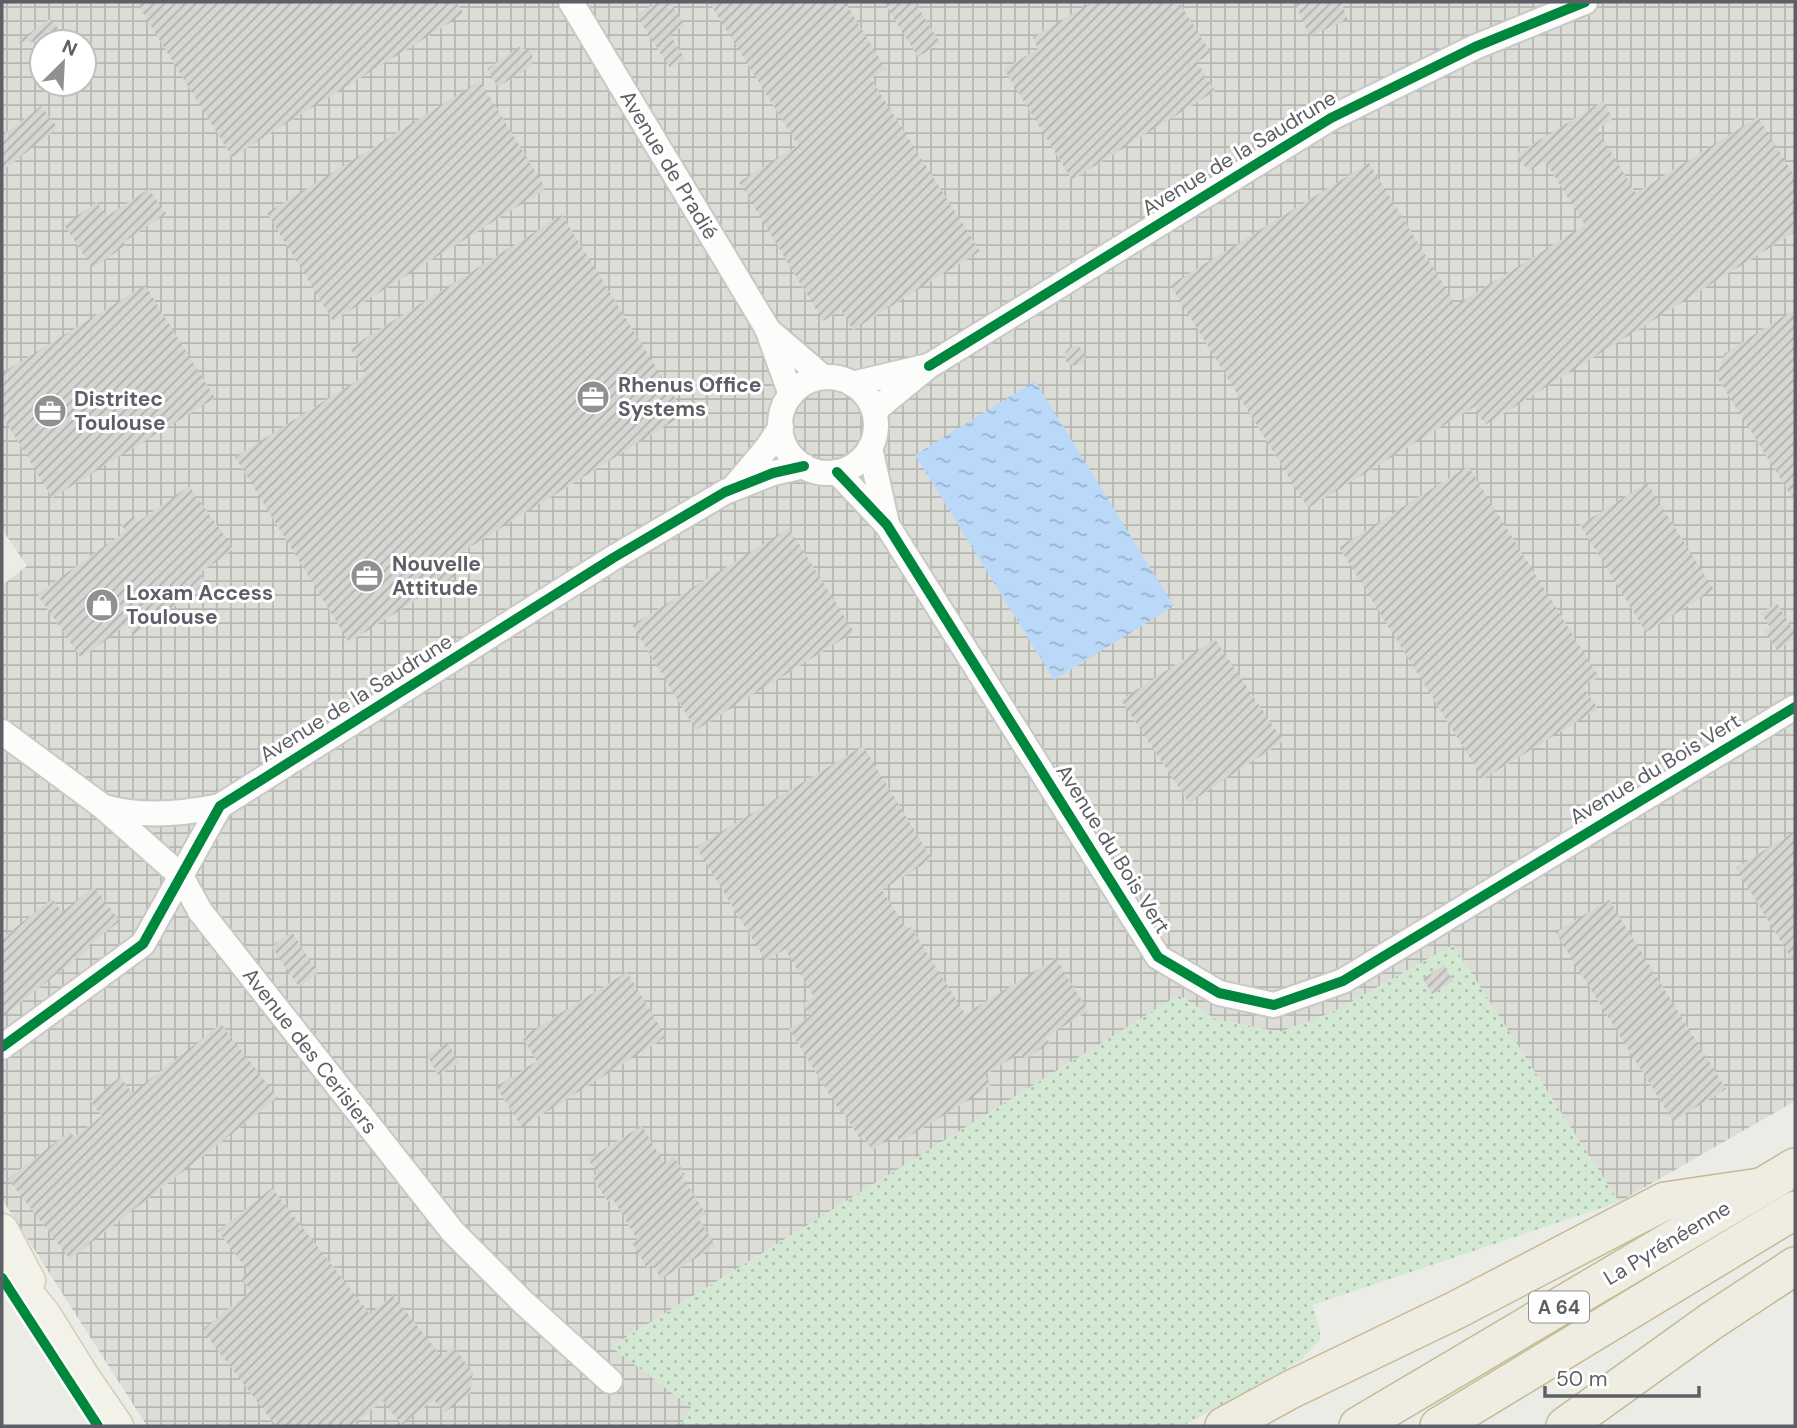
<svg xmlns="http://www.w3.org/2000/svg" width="1797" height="1428" font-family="'DM Sans',sans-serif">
  <defs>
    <pattern id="industrial-grid" width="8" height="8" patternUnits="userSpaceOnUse" patternTransform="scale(1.75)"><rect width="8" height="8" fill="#ddddd8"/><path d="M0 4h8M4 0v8" fill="none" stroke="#b6b6b3"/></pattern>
    <pattern id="grass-dots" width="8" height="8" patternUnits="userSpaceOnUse" patternTransform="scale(1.75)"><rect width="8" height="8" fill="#d4e9d4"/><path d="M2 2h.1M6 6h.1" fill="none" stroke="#afc0b0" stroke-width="1.8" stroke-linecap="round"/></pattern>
    <pattern id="water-ripples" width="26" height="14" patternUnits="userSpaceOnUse" patternTransform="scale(1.75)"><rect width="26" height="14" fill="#bad8f8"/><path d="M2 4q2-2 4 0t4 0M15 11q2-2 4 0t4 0" fill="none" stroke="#9ab2cc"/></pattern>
    <pattern id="building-hatch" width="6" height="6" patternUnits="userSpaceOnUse" patternTransform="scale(1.75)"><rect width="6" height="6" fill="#d6d5d2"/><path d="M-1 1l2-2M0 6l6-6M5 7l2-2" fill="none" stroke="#b1b0ae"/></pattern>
  </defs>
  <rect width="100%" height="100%" fill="#ecece7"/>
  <path fill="url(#industrial-grid)" fill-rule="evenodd" d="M2 2H1795V1101L1619 1202 1453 945 1333 1012 1280 1032 1215 1019 1179 995 612 1346 692 1408 680 1426H147L2 1199V585L27 566 2 529ZM42 42H84V84H42Z"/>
  <polygon fill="url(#grass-dots)" points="1453,945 1619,1202 1313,1305 1320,1330 1320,1340 1300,1361 1183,1426 680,1426 692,1408 611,1347 1179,995 1215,1019 1280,1032 1333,1012"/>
  <polygon fill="url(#water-ripples)" points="1035,381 1174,606 1054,680 915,455"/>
  <g fill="url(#building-hatch)">
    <polygon points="136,2 456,2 464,14 232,157"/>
    <polygon points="658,2 670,2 685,25 670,35 685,59 670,68 636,15"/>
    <polygon points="709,2 845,2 886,69 871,79 980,251 853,330 841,310 823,321 739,182 798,145"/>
    <polygon points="884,2 915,2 940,43 918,57"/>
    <polygon points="1092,2 1179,2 1211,53 1197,62 1215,91 1072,180 1004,69 1038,49 1033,37"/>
    <polygon points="1295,2 1341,2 1348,20 1309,36"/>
    <polygon points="51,18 67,42 17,42"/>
    <polygon points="519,47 531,51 533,62 529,67 498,87 487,69"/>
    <polygon points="480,81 546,189 333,321 267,213"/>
    <polygon points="1603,101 1613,119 1597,129 1636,193 1758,117 1795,177 1795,232 1485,425 1474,407 1308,508 1170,285 1369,163 1456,305 1585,225 1545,161 1528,171 1517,154"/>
    <polygon points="41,106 58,128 2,171 2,136"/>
    <polygon points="149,189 166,214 124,242 125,246 93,268 64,225 97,202 107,216"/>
    <polygon points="562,215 685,414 446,562 455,576 349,642 235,457 366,375 350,348"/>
    <polygon points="145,285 215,398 52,498 2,415 2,373"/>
    <polygon points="1795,309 1795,502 1717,377 1724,354"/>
    <circle cx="1075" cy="356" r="10"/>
    <polygon points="1468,466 1599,677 1583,686 1598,709 1483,779 1339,547"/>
    <polygon points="1647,483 1714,590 1646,632 1580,525"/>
    <polygon points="189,486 234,549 200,573 207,583 134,635 127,625 81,658 37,594 126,531 121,525 134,516 138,522"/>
    <polygon points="789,528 854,632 696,730 632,625"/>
    <polygon points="1777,603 1795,633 1795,639 1777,650 1765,631 1770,627 1761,613"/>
    <polygon points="1215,639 1283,741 1189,803 1121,700"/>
    <polygon points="863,746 932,859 882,890 907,929 911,927 965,1014 1056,958 1088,1011 1046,1037 1050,1043 1024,1060 1020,1053 985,1075 991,1085 977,1095 900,1142 896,1135 872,1150 864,1136 860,1139 843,1112 841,1113 789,1029 810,1016 803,1003 814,997 785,949 766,961 696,847"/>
    <polygon points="1795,831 1795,965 1736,868"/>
    <polygon points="94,887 120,921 88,946 90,948 2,1017 2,938 52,899 62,912"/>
    <polygon points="1609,900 1726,1089 1673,1121 1555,932"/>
    <polygon points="292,932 318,973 299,987 271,946"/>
    <polygon points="1444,965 1453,981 1432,994 1423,979"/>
    <polygon points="627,972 666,1037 522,1127 496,1087 537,1061 522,1037"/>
    <polygon points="221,1024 278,1098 70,1259 8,1179 70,1131 74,1137 102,1116 90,1101 120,1077 132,1093"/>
    <polygon points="448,1043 459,1063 438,1075 427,1055"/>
    <polygon points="642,1126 664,1163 674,1157 685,1174 682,1176 706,1214 699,1219 716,1246 661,1279 653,1265 647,1268 632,1243 637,1239 613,1199 608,1202 592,1177 597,1173 588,1159"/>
    <polygon points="272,1188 370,1314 393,1295 441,1356 453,1346 473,1372 470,1393 444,1413 434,1400 402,1425 383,1401 351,1426 276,1426 202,1330 251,1291 241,1278 249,1272 218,1231"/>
  </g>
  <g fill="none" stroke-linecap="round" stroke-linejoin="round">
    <defs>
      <g id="minor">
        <polyline points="571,2 767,328 791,395"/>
        <polyline points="767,329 823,377"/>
        <circle cx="828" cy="425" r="48"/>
        <polyline points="852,384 928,366"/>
        <polyline points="874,411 929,366 1331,118 1475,47 1585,2"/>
        <polyline points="870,448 887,524"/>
        <polyline points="837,472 887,525 1158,957 1219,993 1274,1005 1343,981 1795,707"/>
        <polyline points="734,487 766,449 781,427"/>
        <polyline points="2,732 102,806 181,876 200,911 453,1232 524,1303 610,1381"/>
        <path d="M104 807C142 818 182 814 220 806"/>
        <polyline points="2,1047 143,944 220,806 613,558 725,492 773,473 804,466"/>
      </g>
      <g id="major">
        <polyline points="2,1230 29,1281"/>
        <polyline points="2,1263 44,1314 82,1375 117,1426"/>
      </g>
      <g id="highway">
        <polyline points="1224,1426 1290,1390 1458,1309 1665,1201 1760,1187"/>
        <polyline points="1358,1426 1795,1167"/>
        <polyline points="1439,1426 1795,1210"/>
        <polyline points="1565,1426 1710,1322 1795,1266"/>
      </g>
    </defs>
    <use href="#minor" stroke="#c8c9c7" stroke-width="28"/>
    <use href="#major" stroke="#d4ceb5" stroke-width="35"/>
    <use href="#highway" stroke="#c4ba93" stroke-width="40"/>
    <use href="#minor" stroke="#fcfcfb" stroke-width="24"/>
    <use href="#major" stroke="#f3f2e8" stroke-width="32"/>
    <use href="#highway" stroke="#efede1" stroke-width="37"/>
    <defs>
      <g id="cycleway">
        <polyline points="929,366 1331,118 1475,47 1585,2"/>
        <polyline points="837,472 887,525 1158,957 1219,993 1274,1005 1343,981 1795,707"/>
        <polyline points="2,1047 143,944 220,806 613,558 725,492 773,473 804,466"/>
        <polyline points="2,1278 98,1426"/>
      </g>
    </defs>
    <use href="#cycleway" stroke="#fff" stroke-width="15"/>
    <use href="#cycleway" stroke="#00873e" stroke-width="10"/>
  </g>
  <defs>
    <symbol id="office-disc" viewBox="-11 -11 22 22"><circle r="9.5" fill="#8e9092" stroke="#fff"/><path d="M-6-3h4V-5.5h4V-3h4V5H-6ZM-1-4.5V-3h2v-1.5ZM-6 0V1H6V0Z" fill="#fff"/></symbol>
    <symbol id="shop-disc" viewBox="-11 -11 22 22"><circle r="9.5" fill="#8e9092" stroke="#fff"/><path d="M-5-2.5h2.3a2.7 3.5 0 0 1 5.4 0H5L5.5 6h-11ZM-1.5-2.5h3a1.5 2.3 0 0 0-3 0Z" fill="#fff"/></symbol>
  </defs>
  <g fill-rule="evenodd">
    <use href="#office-disc" x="574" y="378" width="38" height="38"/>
    <use href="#office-disc" x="31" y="392" width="38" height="38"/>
    <use href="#office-disc" x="348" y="557" width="38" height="38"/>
    <use href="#shop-disc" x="83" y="586" width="38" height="38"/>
  </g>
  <g text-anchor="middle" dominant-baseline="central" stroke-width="6" stroke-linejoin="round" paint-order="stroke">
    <rect fill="#fff" stroke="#8d8f93" stroke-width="2" x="1529" y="1291.5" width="60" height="31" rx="5"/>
    <g font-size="19" font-weight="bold" fill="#5c5f65">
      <text x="1559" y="1307">A 64</text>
    </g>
    <g font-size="21" fill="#5c5f65" stroke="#fff">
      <text transform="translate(1239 153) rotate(-31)">Avenue de la Saudrune</text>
      <text transform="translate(669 165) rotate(59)">Avenue de Pradié</text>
      <text transform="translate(356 698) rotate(-32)">Avenue de la Saudrune</text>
      <text transform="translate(1655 769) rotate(-31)">Avenue du Bois Vert</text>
      <text transform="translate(1113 849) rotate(58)">Avenue du Bois Vert</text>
      <text transform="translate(310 1051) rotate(52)">Avenue des Cerisiers</text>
      <text transform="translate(1667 1243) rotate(-31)">La Pyrénéenne</text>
    </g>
    <g font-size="21" font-weight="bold" fill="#5c5f65" stroke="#fff" text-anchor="start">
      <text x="618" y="385">Rhenus Office<tspan x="618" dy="24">Systems</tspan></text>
      <text x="74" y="399">Distritec<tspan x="74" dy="24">Toulouse</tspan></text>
      <text x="392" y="564">Nouvelle<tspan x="392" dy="24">Attitude</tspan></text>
      <text x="126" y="593">Loxam Access<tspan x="126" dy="24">Toulouse</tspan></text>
    </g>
  </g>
  <rect width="1797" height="1428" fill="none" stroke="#5c5f65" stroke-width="7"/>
  <g transform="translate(63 63) rotate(24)"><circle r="33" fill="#ffffff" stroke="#bebfc1" stroke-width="2"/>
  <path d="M0-5L12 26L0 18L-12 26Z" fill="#8e9092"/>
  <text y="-10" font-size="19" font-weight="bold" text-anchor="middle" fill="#5c5f65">N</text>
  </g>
  <path d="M1545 1386v10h154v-10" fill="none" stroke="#5c5f65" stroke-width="3.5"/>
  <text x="1556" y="1386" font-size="21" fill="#5c5f65" stroke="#ffffff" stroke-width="5" paint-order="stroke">50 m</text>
</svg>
